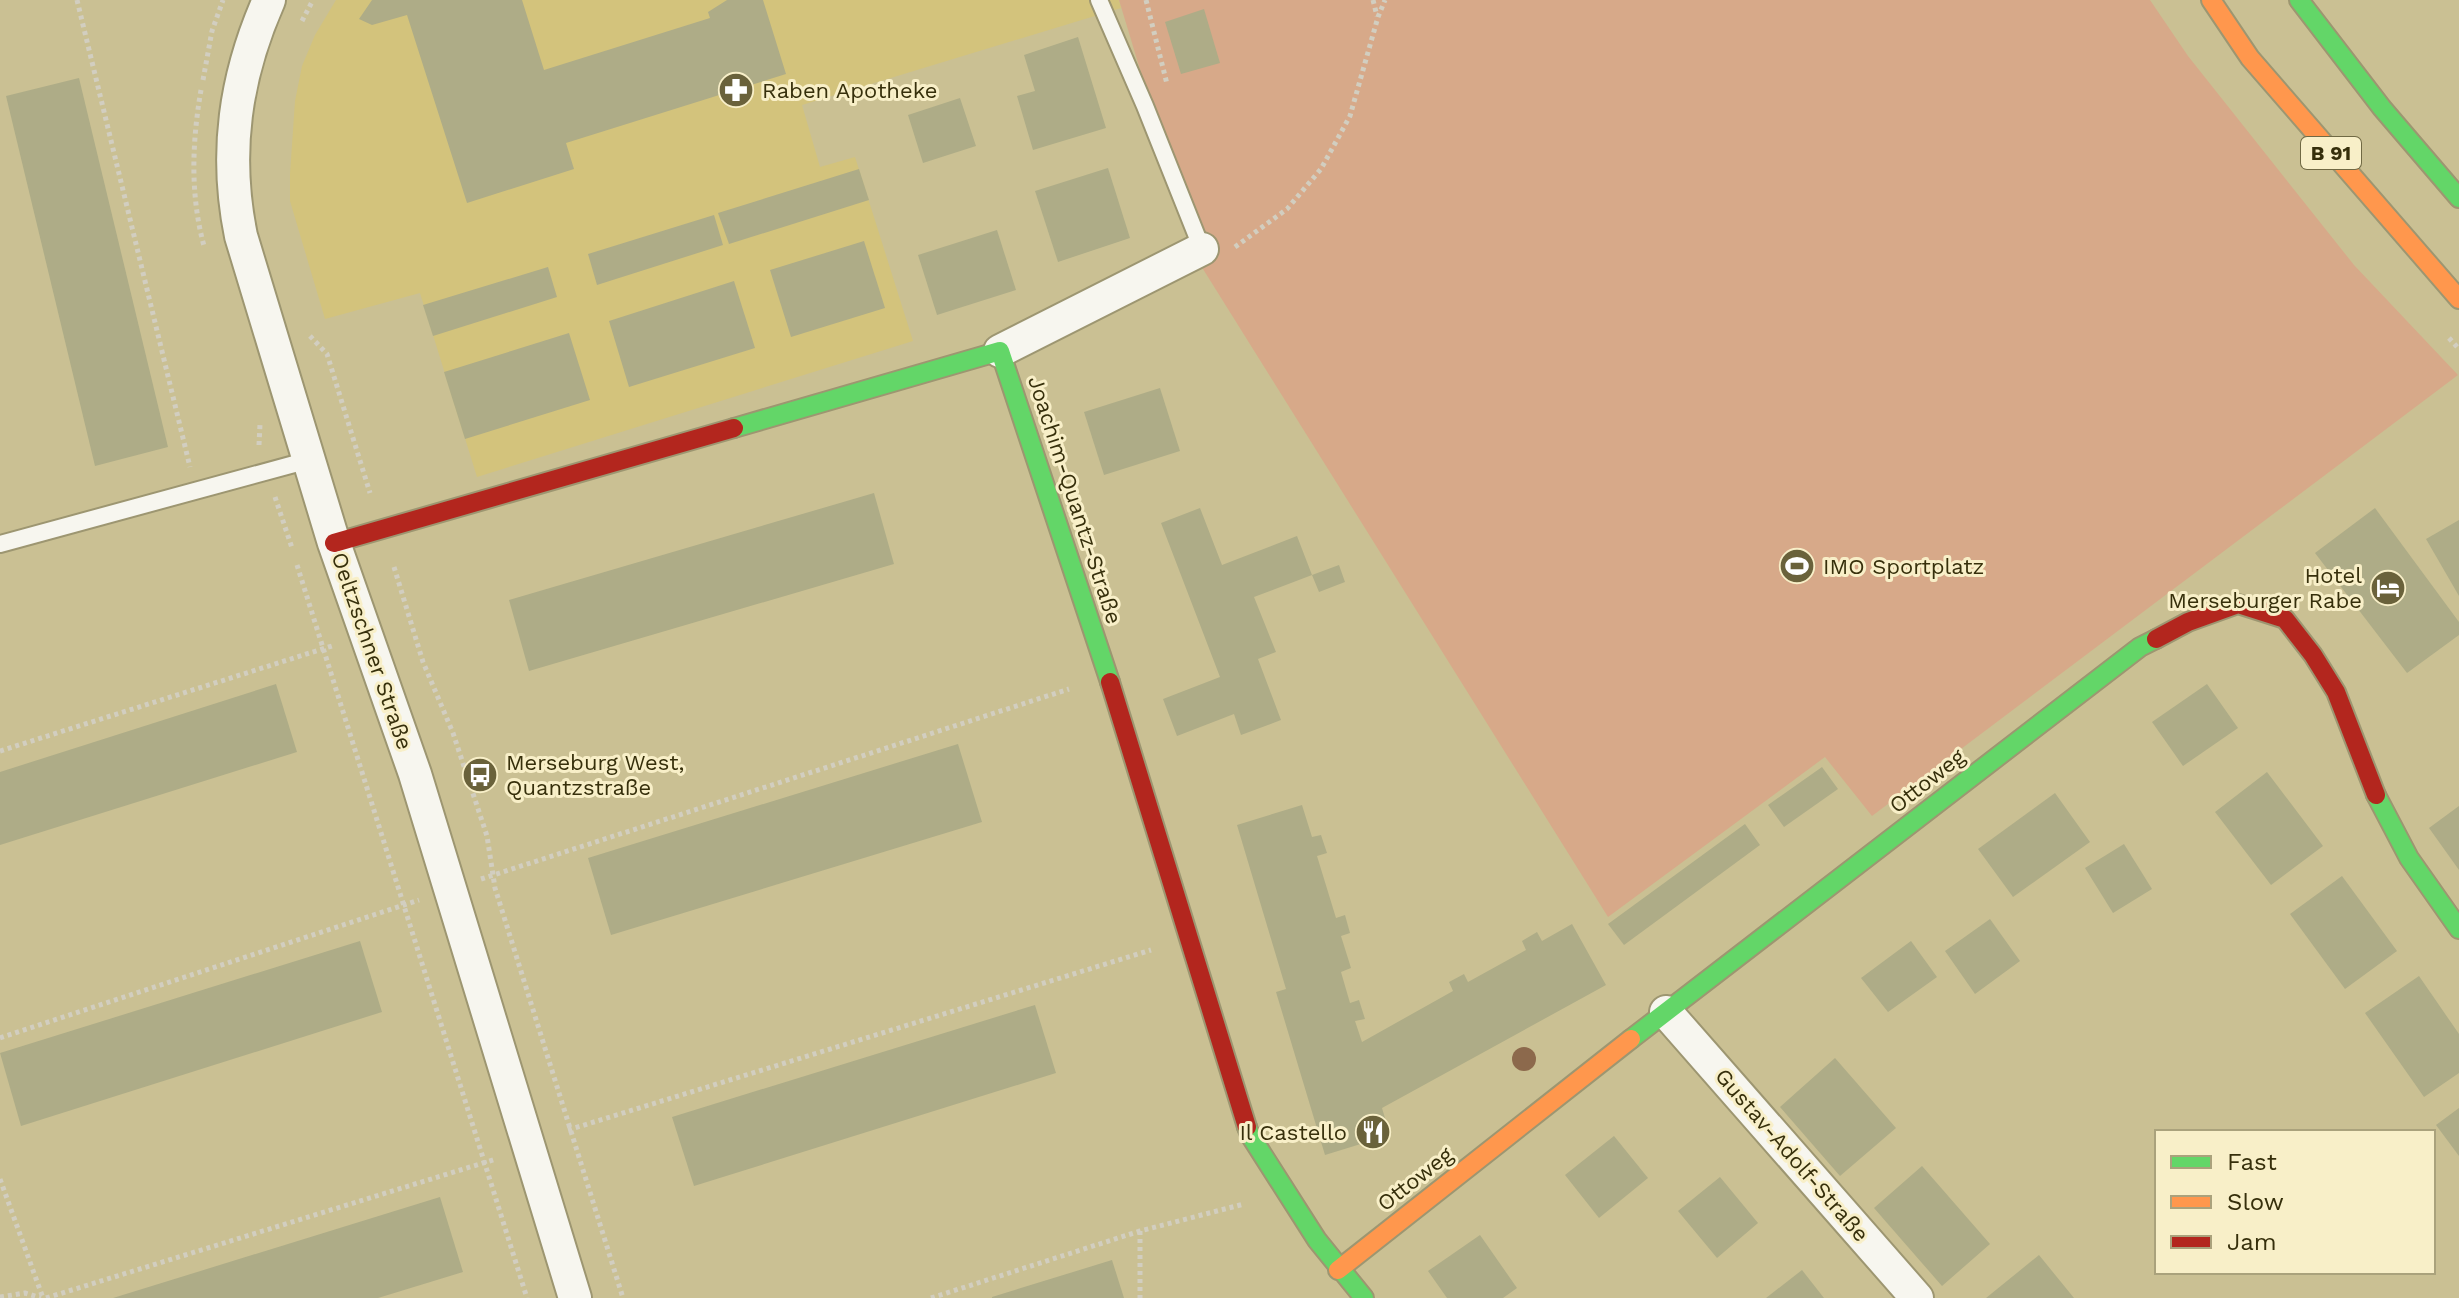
<svg xmlns="http://www.w3.org/2000/svg" width="2459" height="1298" font-family="'Work Sans',sans-serif">
  <rect width="100%" height="100%" fill="#cac093"/>
  <polygon fill="#d3c37c" points="336,0 1119,0 1121,8 802,105 820,167 855,157 913,341 477,477 420,293 325,319 290,201 290,174 295,101 302,66 315,35"/>
  <polygon fill="#d7a989" points="1119,0 2150,0 2188,56 2354,265 2458,375 1872,816 1825,757 1608,917 1198,261"/>
  <g fill="#aeac87">
    <polygon points="372,0 522,0 544,70 710,18 708,12 727,0 763,0 786,74 566,143 574,169 467,203 407,15 372,25 359,19"/>
    <polygon points="1204,9 1220,63 1181,74 1165,22"/>
    <polygon points="1078,37 1106,128 1033,150 1017,96 1035,91 1024,55"/>
    <polygon points="79,78 168,447 95,466 6,96"/>
    <polygon points="960,98 976,146 923,163 908,115"/>
    <polygon points="1108,168 1130,238 1058,262 1035,191"/>
    <polygon points="859,169 869,200 729,244 718,213"/>
    <polygon points="714,215 723,245 597,285 588,254"/>
    <polygon points="997,230 1016,290 937,315 918,255"/>
    <polygon points="864,241 885,308 791,337 770,270"/>
    <polygon points="548,267 557,297 433,336 423,305"/>
    <polygon points="734,281 755,348 629,387 609,321"/>
    <polygon points="569,333 590,400 465,439 444,372"/>
    <polygon points="1160,388 1180,451 1104,475 1084,412"/>
    <polygon points="874,493 894,564 529,671 509,600"/>
    <polygon points="1200,508 1222,565 1297,536 1312,575 1339,565 1345,582 1319,592 1312,575 1254,597 1276,652 1258,659 1281,720 1241,735 1234,714 1177,736 1163,699 1220,677 1161,523"/>
    <polygon points="2375,508 2459,622 2459,635 2407,673 2315,553"/>
    <polygon points="2459,520 2459,596 2426,539"/>
    <polygon points="276,684 297,752 0,845 0,772"/>
    <polygon points="2207,684 2238,728 2183,766 2152,722"/>
    <polygon points="958,744 982,822 611,935 588,858"/>
    <polygon points="1822,767 1838,789 1784,827 1768,805"/>
    <polygon points="2267,772 2323,846 2271,885 2215,812"/>
    <polygon points="2055,793 2090,842 2013,897 1978,849"/>
    <polygon points="1302,805 1312,837 1321,835 1327,853 1317,856 1336,918 1345,915 1350,933 1341,936 1351,968 1341,972 1350,1003 1359,1000 1365,1019 1355,1021 1362,1042 1453,991 1449,982 1464,974 1468,982 1526,950 1522,941 1537,932 1542,941 1572,924 1606,985 1382,1108 1390,1135 1325,1155 1276,992 1286,989 1237,825"/>
    <polygon points="2459,806 2459,870 2429,828"/>
    <polygon points="1745,824 1760,845 1624,945 1608,924"/>
    <polygon points="2124,844 2152,889 2113,913 2085,868"/>
    <polygon points="2342,876 2397,951 2345,989 2290,914"/>
    <polygon points="1990,919 2020,961 1975,994 1945,951"/>
    <polygon points="360,941 382,1012 21,1126 0,1053"/>
    <polygon points="1911,941 1937,977 1888,1012 1861,978"/>
    <polygon points="2419,976 2459,1034 2459,1073 2424,1097 2365,1013"/>
    <polygon points="1035,1005 1056,1073 694,1186 672,1117"/>
    <polygon points="1835,1058 1896,1128 1840,1176 1780,1107"/>
    <polygon points="2459,1108 2459,1156 2436,1125"/>
    <polygon points="1614,1136 1648,1178 1599,1218 1565,1175"/>
    <polygon points="1922,1166 1990,1244 1942,1286 1874,1208"/>
    <polygon points="1720,1177 1758,1223 1717,1258 1678,1211"/>
    <polygon points="440,1197 463,1272 378,1298 113,1298"/>
    <polygon points="1480,1235 1517,1288 1503,1298 1447,1298 1428,1271"/>
    <polygon points="2039,1255 2074,1298 1986,1298"/>
    <polygon points="1112,1260 1124,1298 992,1298 992,1297"/>
    <polygon points="1802,1270 1824,1298 1766,1298"/>
  </g>
  <g fill="none" stroke-linecap="round" stroke-linejoin="round">
    <defs>
      <g id="lane">
        <polyline points="1099,0 1145,106 1202,249"/>
        <polyline points="0,544 309,460"/>
      </g>
      <g id="street">
        <path d="M269 0C235 77 224 153 241 236L334 543 415 774 575 1298"/>
        <polyline points="1000,351 1202,249"/>
        <polyline points="1666,1012 1917,1298"/>
      </g>
      <g id="fast">
        <polyline points="2299,0 2382,108 2459,198"/>
        <polyline points="734,428 1000,351 1110,682"/>
        <polyline points="2376,795 2409,858 2459,929"/>
        <polyline points="1631,1039 2140,647 2156,639"/>
        <polyline points="1247,1127 1250,1135 1317,1240 1364,1298"/>
      </g>
      <g id="slow">
        <polyline points="2211,0 2250,58 2459,299"/>
        <polyline points="1338,1270 1631,1039"/>
      </g>
      <g id="jam">
        <polyline points="334,543 734,428"/>
        <polyline points="2156,639 2188,622 2238,604 2285,619 2313,655 2336,692 2376,795"/>
        <polyline points="1110,682 1247,1127"/>
      </g>
    </defs>
    <use href="#lane" stroke="#9d9671" stroke-width="20"/>
    <use href="#street" stroke="#9d9671" stroke-width="36"/>
    <use href="#fast" stroke="#9d9671" stroke-width="22"/>
    <use href="#slow" stroke="#9d9671" stroke-width="22"/>
    <use href="#jam" stroke="#9d9671" stroke-width="22"/>
    <g stroke="#d2cec0" stroke-width="5" stroke-dasharray="4 4" stroke-linecap="butt">
      <polyline points="77,0 190,467"/>
      <polyline points="1146,0 1167,84"/>
      <polyline points="1373,0 1377,16"/>
      <polyline points="302,21 313,0"/>
      <polyline points="203,80 212,31 223,0"/>
      <path d="M201 90C192 142 190 195 204 246"/>
      <polyline points="1235,247 1287,209 1321,169 1350,116 1378,17 1385,0"/>
      <polyline points="310,336 327,354 370,493"/>
      <polyline points="2449,338 2459,349"/>
      <polyline points="259,445 260,424"/>
      <polyline points="275,497 292,548"/>
      <polyline points="297,565 527,1298"/>
      <polyline points="394,567 423,662 453,733 487,836 495,888 623,1298"/>
      <polyline points="0,751 335,645"/>
      <polyline points="481,879 1069,689"/>
      <polyline points="0,1038 419,900"/>
      <polyline points="568,1130 1151,950"/>
      <polyline points="0,1179 43,1298"/>
      <polyline points="1140,1231 1140,1298"/>
      <polyline points="0,1297 25,1293 41,1298"/>
      <polyline points="46,1298 496,1159"/>
      <polyline points="931,1298 1140,1231 1244,1204"/>
    </g>
    <use href="#lane" stroke="#f7f6ef" stroke-width="16"/>
    <use href="#street" stroke="#f7f6ef" stroke-width="32"/>
    <use href="#fast" stroke="#63d668" stroke-width="18"/>
    <use href="#slow" stroke="#ff974d" stroke-width="18"/>
    <use href="#jam" stroke="#b3261e" stroke-width="18"/>
  </g>
  <circle fill="#8c694c" cx="1524" cy="1059" r="12"/>
  <defs>
    <symbol id="pharmacy-disc" viewBox="-11 -11 22 22"><circle r="9.5" fill="#6a623b" stroke="#f8efc8"/><path d="M-2-6h4v4h4v4h-4v4h-4v-4h-4v-4h4Z" fill="#fff"/></symbol>
    <symbol id="stadium-disc" viewBox="-11 -11 22 22"><circle r="9.5" fill="#6a623b" stroke="#f8efc8"/><path d="M0-5a6.5 5 0 1 0 0 10a6.5 5 0 1 0 0-10ZM-3.5-1.8h7v3.6h-7Z" fill="#fff"/></symbol>
    <symbol id="hotel-disc" viewBox="-11 -11 22 22"><circle r="9.5" fill="#6a623b" stroke="#f8efc8"/><path d="M-6-4.5h1.5V1H6V5H4.5V3h-9V5H-6ZM-4 0a1.8 1.8 0 1 1 3.6 0ZM.5 0V-2.5h3Q6-2.5 6 0Z" fill="#fff"/></symbol>
    <symbol id="bus-disc" viewBox="-11 -11 22 22"><circle r="9.5" fill="#6a623b" stroke="#f8efc8"/><path d="M-5-6H5V4H4V6H2V4H-2V6H-4V4H-5ZM-3.5-4V0h7V-4ZM-3.5 1.2v1.5H-2V1.2ZM2 1.2v1.5H3.5V1.2Z" fill="#fff"/></symbol>
    <symbol id="restaurant-disc" viewBox="-11 -11 22 22"><circle r="9.5" fill="#6a623b" stroke="#f8efc8"/><path d="M-5-6h1v4h1v-4h1v4h1v-4h1v5L-1.5 .5V6h-2V.5L-5-1ZM5-6V6H3V1.5H1.5Q1.5-4 5-6Z" fill="#fff"/></symbol>
  </defs>
  <g fill-rule="evenodd">
    <use href="#pharmacy-disc" x="716" y="70" width="40" height="40"/>
    <use href="#stadium-disc" x="1777" y="546" width="40" height="40"/>
    <use href="#hotel-disc" x="2368" y="568" width="40" height="40"/>
    <use href="#bus-disc" x="460" y="755" width="40" height="40"/>
    <use href="#restaurant-disc" x="1353" y="1112" width="40" height="40"/>
  </g>
  <g text-anchor="middle" dominant-baseline="central" stroke-width="6" stroke-linejoin="round" paint-order="stroke">
    <rect fill="#f8efc8" stroke="#706944" stroke-width="2" x="2301" y="137" width="60" height="32" rx="6"/>
    <g font-size="20" font-weight="bold" fill="#362f0b">
      <text x="2331" y="153">B 91</text>
    </g>
    <g font-size="22" fill="#362f0b" stroke="#f8efc8" text-anchor="start">
      <text x="762" y="90">Raben Apotheke</text>
      <text x="1823" y="566">IMO Sportplatz</text>
      <text x="2362" y="575" text-anchor="end">Hotel<tspan x="2362" dy="25">Merseburger Rabe</tspan></text>
      <text x="506" y="762">Merseburg West,<tspan x="506" dy="25">Quantzstraße</tspan></text>
      <text x="1347" y="1132" text-anchor="end">Il Castello</text>
    </g>
    <g font-size="22" fill="#362f0b" stroke="#f8efc8">
      <text transform="translate(1075 500) rotate(72)">Joachim-Quantz-Straße</text>
      <text transform="translate(372 651) rotate(71)">Oeltzschner Straße</text>
      <text transform="translate(1927 781) rotate(-38)">Ottoweg</text>
      <text transform="translate(1792 1155) rotate(49)">Gustav-Adolf-Straße</text>
      <text transform="translate(1415 1179) rotate(-38)">Ottoweg</text>
    </g>
  </g>
  <rect x="2155" y="1130" width="280" height="144" fill="#f8efc8" stroke="#aaa27c" stroke-width="2"/>
  <rect x="2171" y="1156" width="40" height="12" fill="#63d668" stroke="#aaa27c" stroke-width="2"/>
  <text x="2227" y="1170" font-size="24" fill="#362f0b">Fast</text>
  <rect x="2171" y="1196" width="40" height="12" fill="#ff974d" stroke="#aaa27c" stroke-width="2"/>
  <text x="2227" y="1210" font-size="24" fill="#362f0b">Slow</text>
  <rect x="2171" y="1236" width="40" height="12" fill="#b3261e" stroke="#aaa27c" stroke-width="2"/>
  <text x="2227" y="1250" font-size="24" fill="#362f0b">Jam</text>
</svg>
